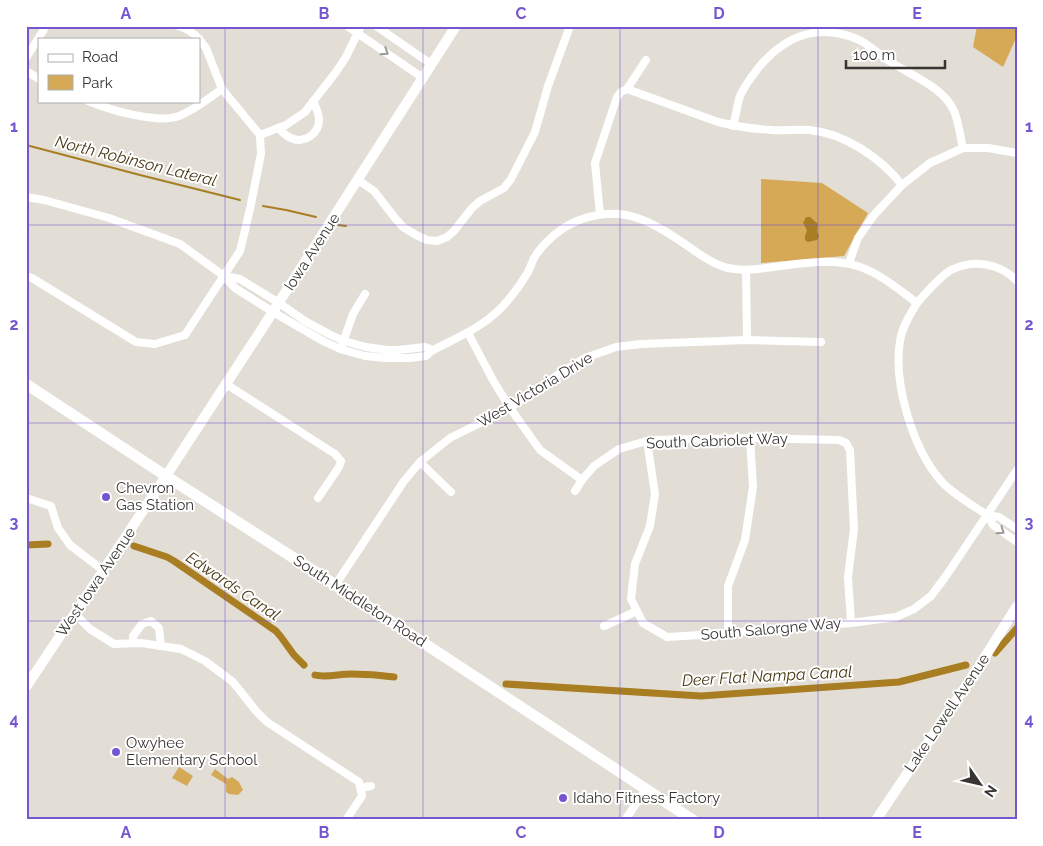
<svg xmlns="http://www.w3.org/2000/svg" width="1043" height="846" font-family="Raleway,sans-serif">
  <rect width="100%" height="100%" fill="#e2ded6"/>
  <g fill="#d5a956">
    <polygon points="977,26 1017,26 1017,36 1003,67 973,47"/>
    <polygon points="761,179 822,183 868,213 844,256 761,263"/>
    <polygon points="179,767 193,776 187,786 172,778"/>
    <polygon points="215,769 228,779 232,777 239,782 243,790 238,795 229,794 226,792 226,784 211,775"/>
  </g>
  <polygon fill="#a97d21" points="806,217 810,217 818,224 817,231 819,237 817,240 808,242 805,240 805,236 807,230 803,223"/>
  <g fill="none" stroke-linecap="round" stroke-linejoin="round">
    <g stroke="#a97d21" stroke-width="2">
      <polyline points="26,145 140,175 240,200"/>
      <polyline points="263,206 286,210 316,217"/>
      <polyline points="338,225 346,226"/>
    </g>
    <g stroke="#a97d21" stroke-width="7">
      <polyline points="26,545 48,544"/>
      <polyline points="134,546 167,557 174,561 276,631 281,637 294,655 304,665"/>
      <polyline points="995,653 1017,628"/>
      <path d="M315 675C324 678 340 674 351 674 365 674 380 675 394 677"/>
      <polyline points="506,684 701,696 899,682 966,665"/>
    </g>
    <g stroke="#fff" stroke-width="8">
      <path d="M178 26C185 28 194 33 199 39"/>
      <polyline points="347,26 423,78"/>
      <polyline points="376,26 431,64"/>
      <polyline points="199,39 206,48 222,89 260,135"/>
      <polyline points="26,58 46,26"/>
      <polyline points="26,71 39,79"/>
      <path d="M627 89 718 122C735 126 753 129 771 130 784 131 797 129 809 130 844 133 881 158 902 185"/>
      <path d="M88 101C110 110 157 124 179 116 194 110 208 99 222 89"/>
      <path d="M733 126C736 116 737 105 740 96 744 86 752 76 759 67 785 36 818 23 857 39 869 44 878 54 889 61 909 74 945 88 954 111 959 123 960 136 963 148"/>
      <path d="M279 128C282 132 286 136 291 138 304 144 319 134 319 120 319 113 316 107 313 101"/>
      <polyline points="260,135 286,125 305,112 336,72 346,57 361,26"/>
      <polyline points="358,180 374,191 395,218 403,227 416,235 427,240 437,241 447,237 454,231 472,208 480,201 504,188 511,179 535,132 548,86 570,26"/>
      <polyline points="26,197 44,200 109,218 180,244 224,276"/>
      <polyline points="600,214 595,163 617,97 621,92 627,89 646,60"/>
      <polyline points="849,263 858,238 874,215 902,185 930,163 963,148 988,148 1017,153"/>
      <polyline points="746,271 747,340"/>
      <polyline points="26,276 32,278 136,342 155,344 185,335 240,251 250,209 261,154 260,135"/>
      <polygon points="224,276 240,279 279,303 305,321 329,334 344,341 366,347 387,350 398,350 425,347 433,350 426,356 410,358 386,358 365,356 340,349 323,341 273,312 235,288"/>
      <path d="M917 303C926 293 940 276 951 270 973 259 1000 263 1017 281"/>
      <polyline points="468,333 494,382 510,408 540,450 582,480"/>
      <polyline points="342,345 353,314 365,294"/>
      <path d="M433 350C459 337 483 327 503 306 513 295 521 284 528 272 530 268 532 263 534 258 543 243 560 228 577 221 624 202 654 223 692 249 703 257 715 265 728 268 747 272 763 268 781 266 811 262 842 257 870 271 887 279 902 292 917 303 910 315 902 327 900 341 893 384 913 449 941 481 954 495 971 504 987 515"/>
      <polyline points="226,384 335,454 341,461 339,467 318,498"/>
      <polyline points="647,441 655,494 650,526 635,564 631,599 643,623 667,637 700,635 851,623 896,617 914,609 931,596 946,576 1017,470"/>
      <polyline points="420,462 451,492"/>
      <polyline points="575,491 582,480 594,466 619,449 650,440 753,438 839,440 846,443 850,450 854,529 848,577 851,623"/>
      <polyline points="26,498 51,506 58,528 70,545 104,571"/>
      <polyline points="1017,529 999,517 987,515 993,525 1017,542"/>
      <polyline points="336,584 404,481 420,462 450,438 510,408 556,376 585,358 616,347 641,344 747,340 821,342"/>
      <polyline points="75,614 90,629 114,644 141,643 181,649 205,661 233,682 256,711 267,722 359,782 362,796 346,820"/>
      <polyline points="604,626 637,611"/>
      <polyline points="728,633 728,586 745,540 753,487 750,438"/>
      <polyline points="133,643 133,636 142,624 151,621 159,628 161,646"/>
      <polyline points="361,788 371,786"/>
      <polyline points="625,820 646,789"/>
    </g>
    <g stroke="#fff" stroke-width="10">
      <polyline points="26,687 166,476 220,393 258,335 456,26"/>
      <polyline points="876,820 980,665 1017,606"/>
    </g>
    <polyline stroke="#fff" stroke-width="11" points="26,384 166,476 314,571 693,820"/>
  </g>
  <defs><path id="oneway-chevron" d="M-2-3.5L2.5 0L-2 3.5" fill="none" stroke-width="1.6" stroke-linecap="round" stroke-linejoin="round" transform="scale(1.25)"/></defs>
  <g stroke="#9b9a98">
    <use href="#oneway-chevron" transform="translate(385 52) rotate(33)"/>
    <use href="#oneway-chevron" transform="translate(1001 531) rotate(35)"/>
  </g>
  <path fill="none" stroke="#7656d0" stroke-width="1" stroke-opacity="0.55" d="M225 26V820M423 26V820M620 26V820M818 26V820M26 225H1017M26 423H1017M26 621H1017"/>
  <g fill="#7656d0" stroke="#fff" stroke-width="2">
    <circle cx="106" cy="497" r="5"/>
    <circle cx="116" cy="752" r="5"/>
    <circle cx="563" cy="798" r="5"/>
  </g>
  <g text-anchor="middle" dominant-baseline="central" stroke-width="4" stroke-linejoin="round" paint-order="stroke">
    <g font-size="15" fill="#373532" stroke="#fff">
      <text transform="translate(312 252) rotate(-57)">Iowa Avenue</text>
      <text transform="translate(535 390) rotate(-31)">West Victoria Drive</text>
      <text transform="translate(717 441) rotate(-2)">South Cabriolet Way</text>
      <text transform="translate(96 582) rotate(-56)">West Iowa Avenue</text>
      <text transform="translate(360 601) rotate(33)">South Middleton Road</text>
      <text transform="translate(771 629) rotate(-5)">South Salorgne Way</text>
      <text transform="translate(947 713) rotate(-56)">Lake Lowell Avenue</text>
    </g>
    <g font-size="15" fill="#373532" stroke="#fff" text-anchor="start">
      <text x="116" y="488">Chevron<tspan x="116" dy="17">Gas Station</tspan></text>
      <text x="126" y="743">Owyhee<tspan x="126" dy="17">Elementary School</tspan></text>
      <text x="573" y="798">Idaho Fitness Factory</text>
    </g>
    <g font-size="16" font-style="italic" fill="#4b3813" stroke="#fff">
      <text transform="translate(136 161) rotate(14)">North Robinson Lateral</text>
      <text transform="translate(233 586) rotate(34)">Edwards Canal</text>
      <text transform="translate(767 676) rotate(-3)">Deer Flat Nampa Canal</text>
    </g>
  </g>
  <rect width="1043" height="846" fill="none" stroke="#ffffff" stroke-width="55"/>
  <rect x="38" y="38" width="162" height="65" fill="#ffffff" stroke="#afaead"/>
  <rect x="48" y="54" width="25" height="8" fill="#ffffff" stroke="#afaead"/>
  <text x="82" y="62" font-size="15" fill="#373532">Road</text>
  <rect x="48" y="75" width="25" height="15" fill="#d5a956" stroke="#afaead"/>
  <text x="82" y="88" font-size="15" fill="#373532">Park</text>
  <g transform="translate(980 784) rotate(124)" stroke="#ffffff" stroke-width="4" paint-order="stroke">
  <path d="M0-4L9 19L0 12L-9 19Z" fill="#373532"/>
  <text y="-8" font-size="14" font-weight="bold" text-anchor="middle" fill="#373532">N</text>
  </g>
  <path d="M846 60v8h99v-8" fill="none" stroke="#373532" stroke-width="2.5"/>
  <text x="853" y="60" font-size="15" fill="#373532" stroke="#ffffff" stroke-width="4" paint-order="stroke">100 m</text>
  <rect x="28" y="28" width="988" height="790" fill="none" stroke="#7656d0" stroke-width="2"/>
  <g font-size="16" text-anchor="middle" font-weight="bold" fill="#7656d0">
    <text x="126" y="19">A</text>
    <text x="324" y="19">B</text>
    <text x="521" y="19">C</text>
    <text x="719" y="19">D</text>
    <text x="917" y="19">E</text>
    <text x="14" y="132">1</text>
    <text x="1029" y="132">1</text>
    <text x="14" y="330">2</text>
    <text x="1029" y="330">2</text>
    <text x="14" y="528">3</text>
    <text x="1029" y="528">3</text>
    <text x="14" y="725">4</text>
    <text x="1029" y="725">4</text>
    <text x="126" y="838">A</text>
    <text x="324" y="838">B</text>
    <text x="521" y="838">C</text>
    <text x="719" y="838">D</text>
    <text x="917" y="838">E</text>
  </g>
</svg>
